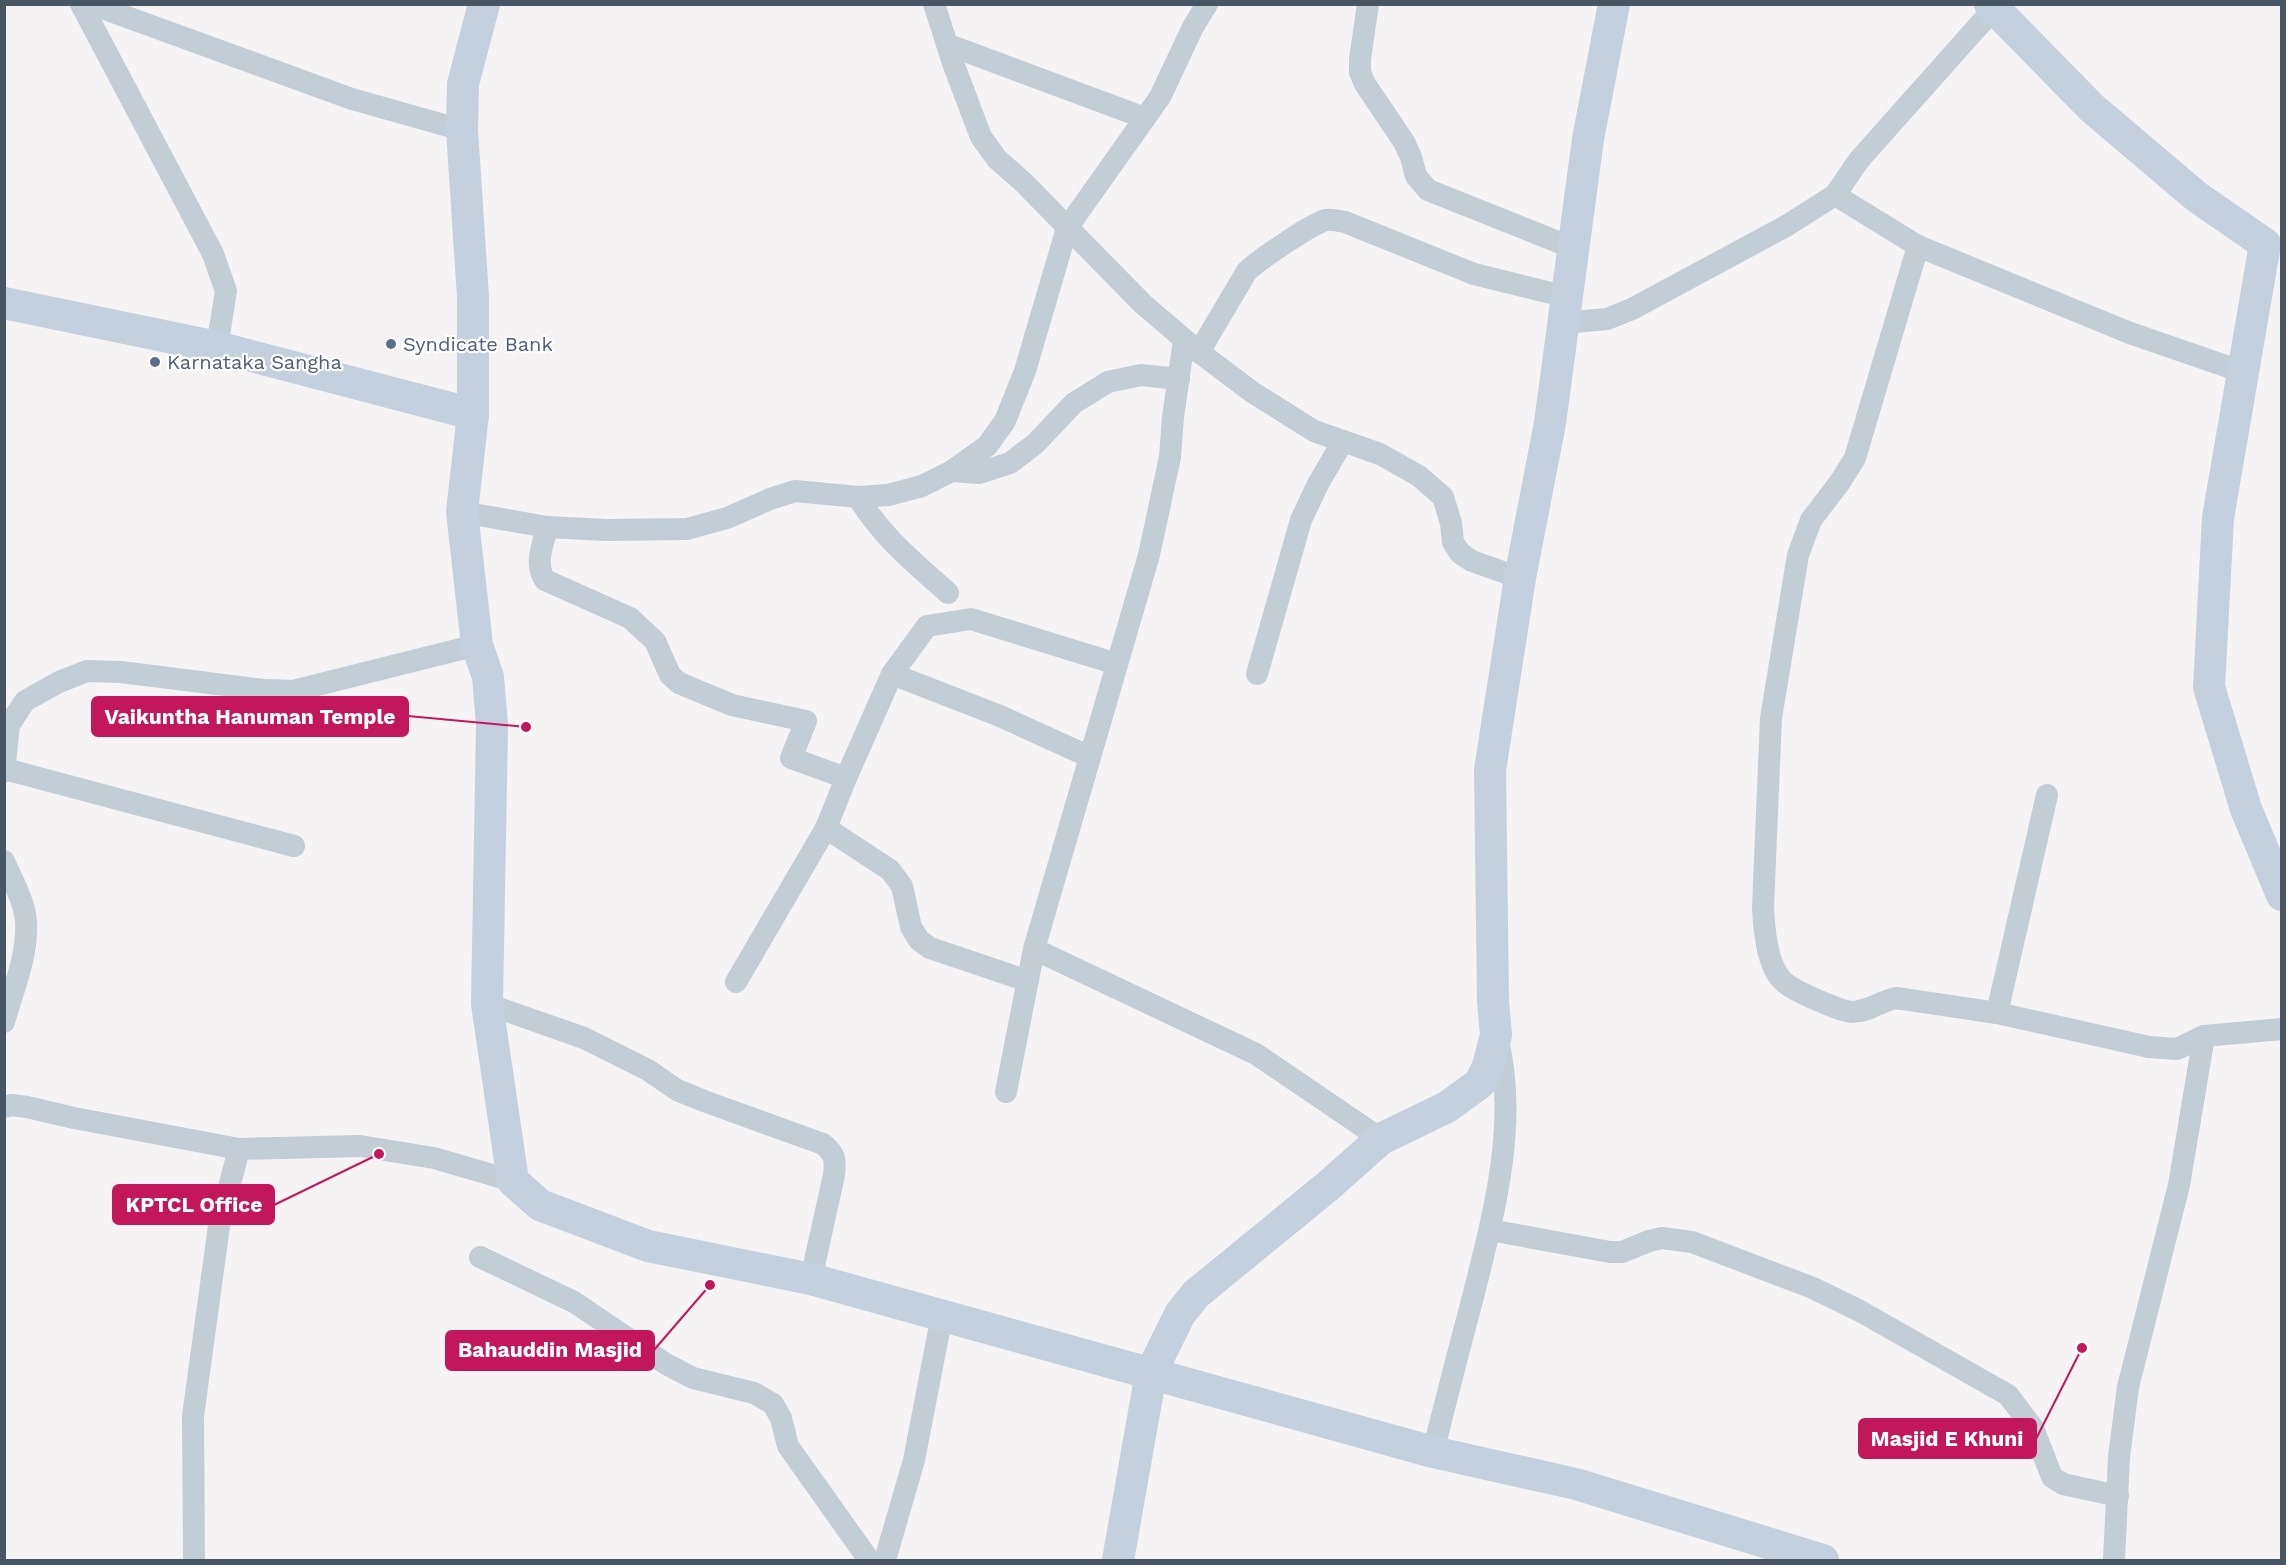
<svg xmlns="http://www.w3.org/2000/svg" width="2286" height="1565" font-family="'Work Sans',sans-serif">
  <rect width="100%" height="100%" fill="#f5f3f3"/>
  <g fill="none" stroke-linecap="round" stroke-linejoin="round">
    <g stroke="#c3cdd5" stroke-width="22">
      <polyline points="81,4 213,254 226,291 217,347"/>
      <polyline points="91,4 352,99 462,130"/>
      <polyline points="934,4 953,63 981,137 997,159 1022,181 1143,304 1199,352 1252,392 1314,431 1380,454 1419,476 1443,497 1451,523 1453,542 1460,553 1472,561 1520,578"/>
      <polyline points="1368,4 1360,59 1360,72 1365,84 1404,142 1411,157 1416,176 1428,190 1573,248"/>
      <polyline points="949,45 1145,118"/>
      <polyline points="1835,195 1918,246 2130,333 2243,372"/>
      <path d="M1918 246 1855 458 1840 482 1811 520 1798 555 1771 718 1763 907C1764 929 1767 967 1784 982 1793 990 1806 995 1817 1000 1827 1004 1841 1011 1852 1012 1868 1012 1881 1001 1896 998L1997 1013 2149 1047 2177 1049 2204 1036 2282 1029"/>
      <polyline points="1563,323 1607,319 1632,309 1786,226 1835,195 1859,160 1998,4"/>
      <path d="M1199 352 1247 271C1259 260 1311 224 1326 220 1332 219 1339 221 1345 222L1474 274 1567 297"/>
      <polyline points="952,471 979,473 1010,463 1035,444 1074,403 1108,382 1141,375 1179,379"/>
      <path d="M858 497C881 536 915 563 948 593"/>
      <polyline points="462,512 547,527 606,530 687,529 727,518 770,499 795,491 858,497 888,495 922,486 952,471 987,446 1005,421 1025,371 1067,228 1160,97 1193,27 1207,4"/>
      <path d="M547 527C543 545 534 564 545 580L630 618 655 641 670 675 679 683 732 705 806 721 791 758 846 778"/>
      <polyline points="892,674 1000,716 1090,757"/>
      <polyline points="1257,674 1301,520 1318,484 1343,441"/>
      <polyline points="4,725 9,725 4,772"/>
      <polyline points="9,725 25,701 59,682 87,671 121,672 264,690 293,691 477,645"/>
      <polyline points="5,769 294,846"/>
      <polyline points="826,828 890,870 902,886 911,927 919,940 930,948 1028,981"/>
      <path d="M4 861C12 880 25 902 26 922 28 955 13 990 4 1022"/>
      <polyline points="1034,949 1256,1054 1381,1139"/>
      <polyline points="736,982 826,828 846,778 892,674 927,626 971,619 1117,664"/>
      <path d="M487 1004 584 1038 648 1070 677 1090 704 1101 823 1144C835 1154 836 1159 834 1175L811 1279"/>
      <polyline points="1997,1013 2047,795"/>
      <polyline points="1006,1092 1034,949 1149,555 1170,457 1173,417 1184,340"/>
      <polyline points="4,1107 12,1105 27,1107 74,1118 239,1149 360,1146 434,1158 513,1181"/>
      <polyline points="1490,1230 1610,1252 1622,1252 1649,1241 1662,1238 1692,1242 1813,1288 1860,1311 2008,1395 2033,1428 2052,1477 2063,1484 2118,1496"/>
      <polyline points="480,1257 574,1302 666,1364 693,1378 754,1393 773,1404 781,1418 788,1446 869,1560"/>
      <path d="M1433 1452C1446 1400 1459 1349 1473 1297 1494 1213 1519 1122 1497 1037"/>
      <polyline points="194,1560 193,1416 219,1226 239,1149"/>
      <polyline points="885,1560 914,1460 942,1315"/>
      <polyline points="2114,1560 2119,1457 2128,1387 2179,1185 2204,1036"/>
    </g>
    <g stroke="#c4d0dd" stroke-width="32">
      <polyline points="484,4 463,84 462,130 473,297 473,414 462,512 477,645 488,677 492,725 487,1004 513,1181 540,1205 648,1246 811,1279 1433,1452 1576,1484 1823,1560"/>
      <polyline points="1990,4 2092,108 2197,197 2265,244 2218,518 2209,687 2246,809 2282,895"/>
      <polyline points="4,303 217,347 473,414"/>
      <polyline points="1118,1560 1151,1373 1180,1314 1196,1294 1328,1186 1381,1139 1447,1107 1480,1083 1488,1066 1496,1035 1493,1001 1490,770 1520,578 1550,423 1588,139 1614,4"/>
    </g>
  </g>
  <g fill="#5c6f8a" stroke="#fff" stroke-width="2">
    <circle cx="391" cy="344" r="6"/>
    <circle cx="155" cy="362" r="6"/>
  </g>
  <g text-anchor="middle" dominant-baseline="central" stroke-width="4.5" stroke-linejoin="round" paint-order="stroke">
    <g font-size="20" fill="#4e5e75" stroke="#fff" text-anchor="start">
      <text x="403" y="344">Syndicate Bank</text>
      <text x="167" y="362">Karnataka Sangha</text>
    </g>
  </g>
  <path fill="none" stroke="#c2185b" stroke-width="2" d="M526 727L408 716M379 1154L274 1205M710 1285L654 1350M2082 1348L2036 1439"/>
  <g fill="#c2185b" stroke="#fff" stroke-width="2">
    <circle cx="526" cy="727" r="6"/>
    <circle cx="379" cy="1154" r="6"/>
    <circle cx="710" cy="1285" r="6"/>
    <circle cx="2082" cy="1348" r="6"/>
  </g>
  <g fill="#c2185b" stroke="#c2185b" stroke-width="2">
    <rect x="92" y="697" width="316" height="39" rx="6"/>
    <rect x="113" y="1185" width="161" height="39" rx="6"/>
    <rect x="446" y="1331" width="208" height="39" rx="6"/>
    <rect x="1859" y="1419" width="177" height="39" rx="6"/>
  </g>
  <g font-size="21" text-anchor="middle" font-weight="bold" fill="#fff">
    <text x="250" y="724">Vaikuntha Hanuman Temple</text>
    <text x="194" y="1212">KPTCL Office</text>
    <text x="550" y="1357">Bahauddin Masjid</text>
    <text x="1947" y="1446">Masjid E Khuni</text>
  </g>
  <rect width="2286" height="1565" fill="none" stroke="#485663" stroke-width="12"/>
</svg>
